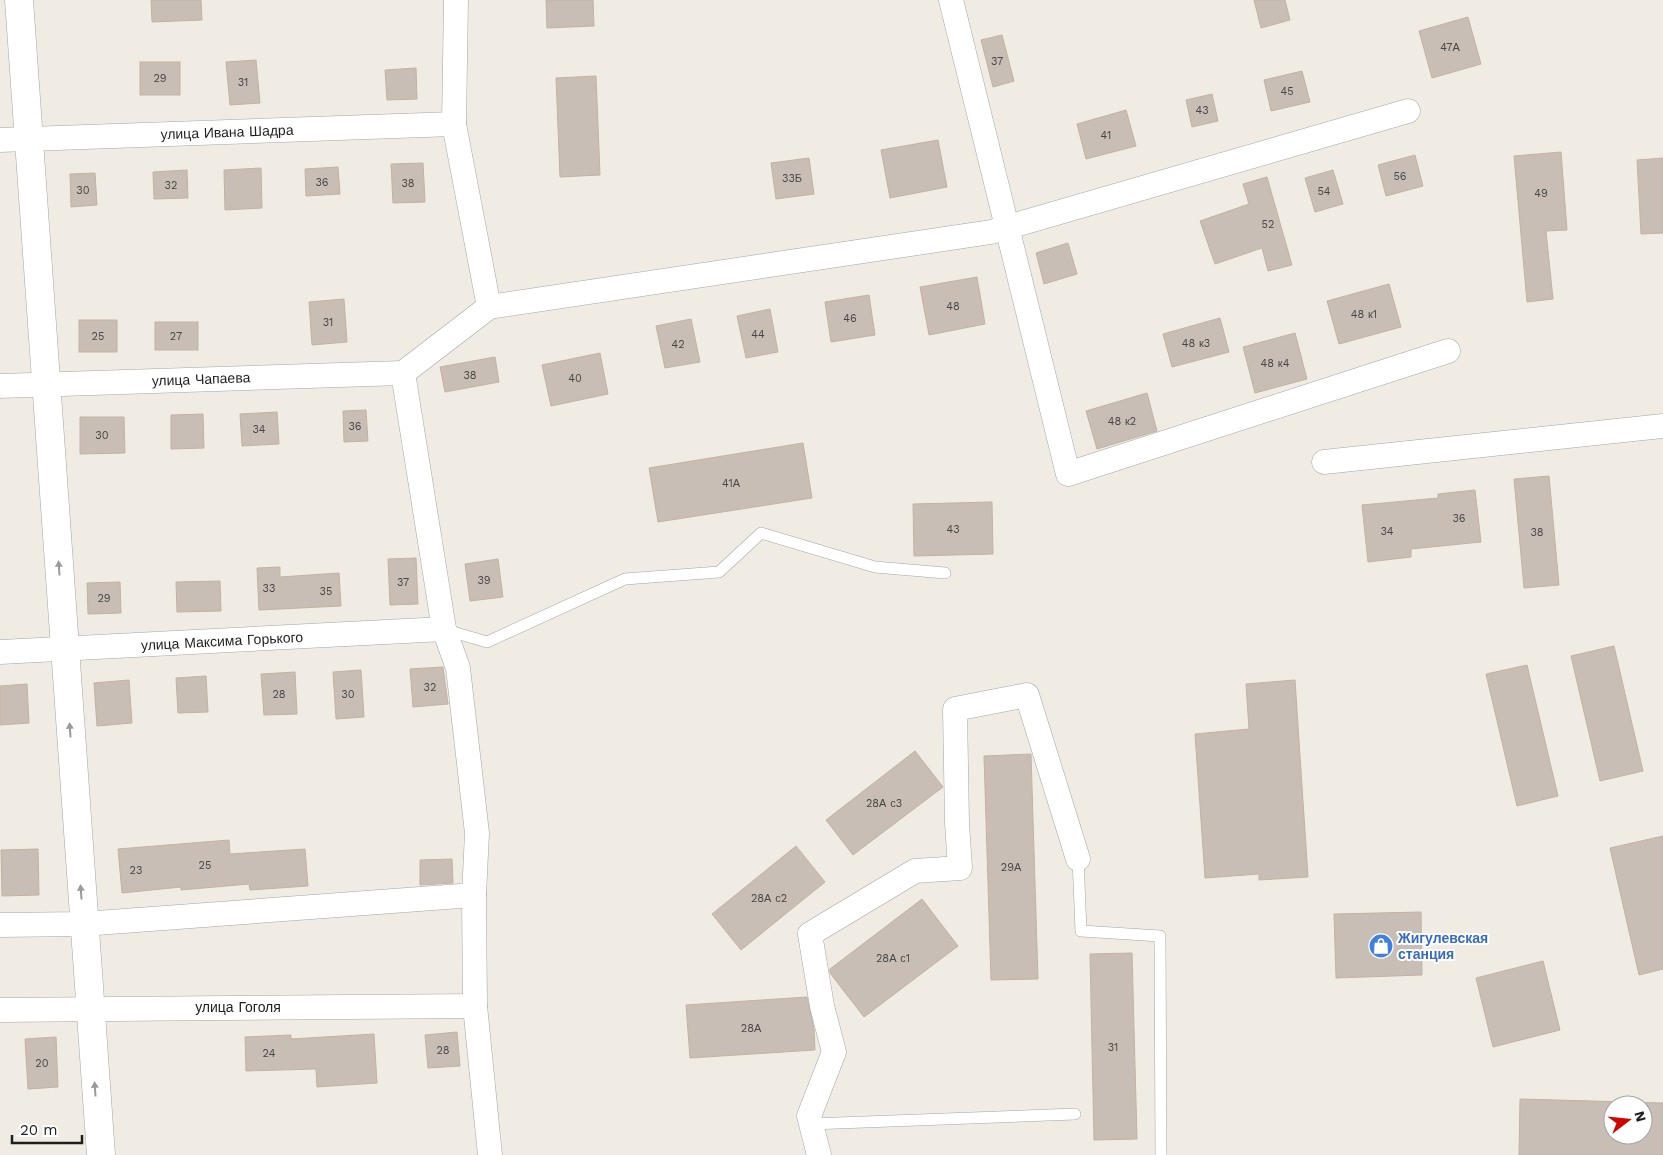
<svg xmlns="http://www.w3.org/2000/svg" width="1663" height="1155" font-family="'Work Sans',sans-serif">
  <rect width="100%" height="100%" fill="#f0ece3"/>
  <g fill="#c8beb6" stroke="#c3b2a4" fill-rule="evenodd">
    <polygon points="151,0 201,0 202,20 152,22"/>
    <polygon points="546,0 593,0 594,26 547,28"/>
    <polygon points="1254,0 1285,0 1290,20 1261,28"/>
    <polygon points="1468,17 1481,64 1432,78 1419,31"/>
    <polygon points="1002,35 1014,81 993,87 981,40"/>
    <polygon points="256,60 260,103 230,105 226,62"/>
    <rect x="140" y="62" width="40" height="33"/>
    <polygon points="416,68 417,99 387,100 385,70"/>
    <polygon points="1302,71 1310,102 1271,111 1264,80"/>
    <polygon points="596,76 600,175 560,177 556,78"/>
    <polygon points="1212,94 1218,121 1192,127 1186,100"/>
    <polygon points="1126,110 1136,146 1086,159 1077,124"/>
    <polygon points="938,140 947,187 890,198 881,150"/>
    <polygon points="1561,152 1567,230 1546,231 1553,299 1527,302 1514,156"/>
    <polygon points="1415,155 1423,186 1386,196 1378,165"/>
    <polygon points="809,158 814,194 776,199 771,163"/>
    <polygon points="1663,158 1663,233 1641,234 1637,160"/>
    <polygon points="423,163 425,202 393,203 391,164"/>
    <polygon points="338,167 340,194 306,196 305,169"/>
    <polygon points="261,168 262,208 225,210 224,170"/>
    <polygon points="187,170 188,198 154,199 153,172"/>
    <polygon points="1333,170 1343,204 1315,212 1305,178"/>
    <polygon points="95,173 97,205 71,207 70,174"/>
    <polygon points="1267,177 1292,265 1268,271 1262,248 1215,264 1200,221 1249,204 1243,184"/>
    <polygon points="1068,243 1077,274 1044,284 1036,253"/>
    <polygon points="977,277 985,324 929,335 920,287"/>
    <polygon points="1389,284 1401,327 1339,344 1327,301"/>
    <polygon points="869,295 875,335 831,342 825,302"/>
    <polygon points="344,299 347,342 312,345 309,302"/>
    <polygon points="770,309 778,352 746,358 737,316"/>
    <polygon points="1220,318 1229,352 1172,367 1163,334"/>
    <polygon points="691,319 700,362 665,368 656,326"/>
    <rect x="79" y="320" width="38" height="32"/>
    <rect x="155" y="322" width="43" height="28"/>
    <polygon points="1295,333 1307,379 1255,393 1243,347"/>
    <polygon points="600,353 608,394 551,406 542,365"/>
    <polygon points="495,357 499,382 445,392 440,367"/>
    <polygon points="1147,393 1157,431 1097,449 1086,411"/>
    <polygon points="366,410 368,441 344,442 343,411"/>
    <polygon points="277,412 279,444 242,446 240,414"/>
    <polygon points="203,414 204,448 171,449 171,415"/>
    <polygon points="80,417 124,417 125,453 80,454"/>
    <polygon points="803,443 812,498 658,522 649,468"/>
    <polygon points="1549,476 1559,585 1524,588 1514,479"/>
    <polygon points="1475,490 1481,542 1411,549 1411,557 1368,562 1362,505 1438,498 1438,494"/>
    <polygon points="992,502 993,554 914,556 913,504"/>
    <polygon points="416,558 418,604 390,605 388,559"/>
    <polygon points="498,559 503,597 470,601 465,564"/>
    <polygon points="280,567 280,577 339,573 341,606 259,610 257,568"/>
    <polygon points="220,581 221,611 177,612 176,582"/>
    <polygon points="120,582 121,613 88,614 87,583"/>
    <polygon points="1614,646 1643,771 1600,781 1571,656"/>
    <polygon points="1527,665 1558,796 1517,806 1486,674"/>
    <polygon points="443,667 448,704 413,707 410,669"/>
    <polygon points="361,670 364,717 336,719 333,672"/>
    <polygon points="295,672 297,714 264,715 261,674"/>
    <polygon points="206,676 208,712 178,713 176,678"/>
    <polygon points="129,680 132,723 97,726 94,683"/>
    <polygon points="1295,680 1308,877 1259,880 1259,874 1205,878 1195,734 1249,729 1246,684"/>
    <polygon points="27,684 29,723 0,725 0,686"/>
    <polygon points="915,751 943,787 853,855 826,820"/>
    <polygon points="1031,754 1038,979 991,980 984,756"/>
    <polygon points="1663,836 1663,969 1639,975 1610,848"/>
    <polygon points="229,840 230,854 305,849 308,886 250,890 249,884 181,890 181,887 122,893 118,849"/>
    <polygon points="796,846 825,882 741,950 712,914"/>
    <polygon points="38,849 39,895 2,896 1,850"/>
    <polygon points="452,859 453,883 420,885 420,860"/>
    <polygon points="922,899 958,946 864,1017 830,973 830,969"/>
    <polygon points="1421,912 1422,975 1336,978 1334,914"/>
    <polygon points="1132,953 1137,1139 1094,1140 1090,954"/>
    <polygon points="1543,961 1560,1030 1493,1047 1476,978"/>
    <polygon points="807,997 814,1029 815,1050 690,1058 686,1005"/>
    <polygon points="457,1032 460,1066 428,1068 425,1035"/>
    <polygon points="374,1034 377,1083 317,1087 316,1069 246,1071 245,1037 291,1035 291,1039"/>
    <polygon points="56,1037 58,1087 28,1089 25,1039"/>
    <path d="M1520 1099 1663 1103V1155H1519ZM1613 1105H1643V1135H1613Z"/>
  </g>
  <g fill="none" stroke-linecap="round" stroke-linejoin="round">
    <defs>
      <g id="service">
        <polyline points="446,630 487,642 625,579 719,572 761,533 875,567 945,573"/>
        <polyline points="1078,859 1081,931 1160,936 1161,1155"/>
        <polyline points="811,1124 1075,1114"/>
      </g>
      <g id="minor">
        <polyline points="951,0 1068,474 1448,351"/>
        <polyline points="0,140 454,124"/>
        <polyline points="489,307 991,232 1408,111"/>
        <polyline points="403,373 444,629 458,668 477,833 474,895 475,1006 490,1155"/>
        <polyline points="403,373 489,307 454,124 456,0"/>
        <polyline points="0,386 403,373"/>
        <polyline points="1324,462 1663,426"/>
        <polyline points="0,652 444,629"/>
        <polyline points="0,925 83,924 474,895"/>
        <polyline points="0,1010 475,1006"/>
        <polyline points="819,1155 809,1116 834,1052 822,1006 810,934 915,871 960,868 957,823 955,709 1027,695 1078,859"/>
      </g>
      <polyline id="tertiary" points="19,0 101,1155"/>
    </defs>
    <use href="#service" stroke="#a5a5a5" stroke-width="12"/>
    <use href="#minor" stroke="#a5a5a5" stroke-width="25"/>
    <use href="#tertiary" stroke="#a5a5a5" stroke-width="29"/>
    <use href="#service" stroke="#fff" stroke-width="11"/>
    <use href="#minor" stroke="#fff" stroke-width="24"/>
    <use href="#tertiary" stroke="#fff" stroke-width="28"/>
  </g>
  <defs><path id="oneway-solid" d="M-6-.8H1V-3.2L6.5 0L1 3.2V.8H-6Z" transform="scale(1.25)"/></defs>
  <g fill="#9a9a9a">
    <use href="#oneway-solid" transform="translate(59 568) rotate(-94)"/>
    <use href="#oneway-solid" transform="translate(70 730) rotate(-94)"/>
    <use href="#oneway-solid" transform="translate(81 892) rotate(-94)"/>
    <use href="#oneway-solid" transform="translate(95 1089) rotate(-94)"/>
  </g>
  <defs>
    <symbol id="shop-disc" viewBox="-11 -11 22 22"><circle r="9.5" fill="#3f7fe0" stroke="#fff"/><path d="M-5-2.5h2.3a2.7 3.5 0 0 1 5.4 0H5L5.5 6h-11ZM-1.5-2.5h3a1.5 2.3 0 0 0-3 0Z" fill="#fff"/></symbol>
  </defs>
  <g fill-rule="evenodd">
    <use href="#shop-disc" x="1367" y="932" width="28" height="28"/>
  </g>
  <g text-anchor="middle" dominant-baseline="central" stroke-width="4" stroke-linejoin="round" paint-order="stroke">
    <g font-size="11" fill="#484644">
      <text x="1450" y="47">47А</text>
      <text x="997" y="61">37</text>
      <text x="160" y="78">29</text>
      <text x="243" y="82">31</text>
      <text x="1287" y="91">45</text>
      <text x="1202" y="110">43</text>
      <text x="1106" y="135">41</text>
      <text x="1400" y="176">56</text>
      <text x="792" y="178">33Б</text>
      <text x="322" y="182">36</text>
      <text x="408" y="183">38</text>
      <text x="171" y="185">32</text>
      <text x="83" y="190">30</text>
      <text x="1324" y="191">54</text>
      <text x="1541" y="193">49</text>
      <text x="1268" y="224">52</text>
      <text x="953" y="306">48</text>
      <text x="1364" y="314">48 к1</text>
      <text x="850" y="318">46</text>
      <text x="328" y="322">31</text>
      <text x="758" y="334">44</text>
      <text x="98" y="336">25</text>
      <text x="176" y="336">27</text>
      <text x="1196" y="343">48 к3</text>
      <text x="678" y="344">42</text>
      <text x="1275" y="363">48 к4</text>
      <text x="470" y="375">38</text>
      <text x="575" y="378">40</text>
      <text x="1122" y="421">48 к2</text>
      <text x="355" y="426">36</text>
      <text x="259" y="429">34</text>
      <text x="102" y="435">30</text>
      <text x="731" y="483">41А</text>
      <text x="1459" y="518">36</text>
      <text x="953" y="529">43</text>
      <text x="1387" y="531">34</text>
      <text x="1537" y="532">38</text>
      <text x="484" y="580">39</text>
      <text x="403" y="582">37</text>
      <text x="269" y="588">33</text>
      <text x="326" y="591">35</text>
      <text x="104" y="598">29</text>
      <text x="430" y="687">32</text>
      <text x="279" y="694">28</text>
      <text x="348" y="694">30</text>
      <text x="884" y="803">28А с3</text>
      <text x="205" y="865">25</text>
      <text x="1011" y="867">29А</text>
      <text x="136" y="870">23</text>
      <text x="769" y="898">28А с2</text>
      <text x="893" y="958">28А с1</text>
      <text x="751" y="1028">28А</text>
      <text x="1113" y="1047">31</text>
      <text x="443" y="1050">28</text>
      <text x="269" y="1053">24</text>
      <text x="42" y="1063">20</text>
    </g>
    <g font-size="14" fill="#1e1e1e" stroke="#fff">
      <text transform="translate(227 132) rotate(-2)">улица Ивана Шадра</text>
      <text transform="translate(201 379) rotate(-2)">улица Чапаева</text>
      <text transform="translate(222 641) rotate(-3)">улица Максима Горького</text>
      <text x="238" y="1007">улица Гоголя</text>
    </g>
    <g font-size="14" font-weight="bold" fill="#366cbe" stroke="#fff" text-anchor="start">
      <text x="1398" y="938">Жигулевская<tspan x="1398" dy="16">станция</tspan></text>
    </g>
  </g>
  <g transform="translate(1628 1120) rotate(74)"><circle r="24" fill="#ffffff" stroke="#a5a5a5"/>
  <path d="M0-4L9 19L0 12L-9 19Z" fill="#cc0600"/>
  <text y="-8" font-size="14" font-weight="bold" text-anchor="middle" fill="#1e1e1e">N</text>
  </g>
  <path d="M12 1135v8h70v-8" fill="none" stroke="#1e1e1e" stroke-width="2.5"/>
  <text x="20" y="1135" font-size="15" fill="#1e1e1e" stroke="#ffffff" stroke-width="4" paint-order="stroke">20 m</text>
</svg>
